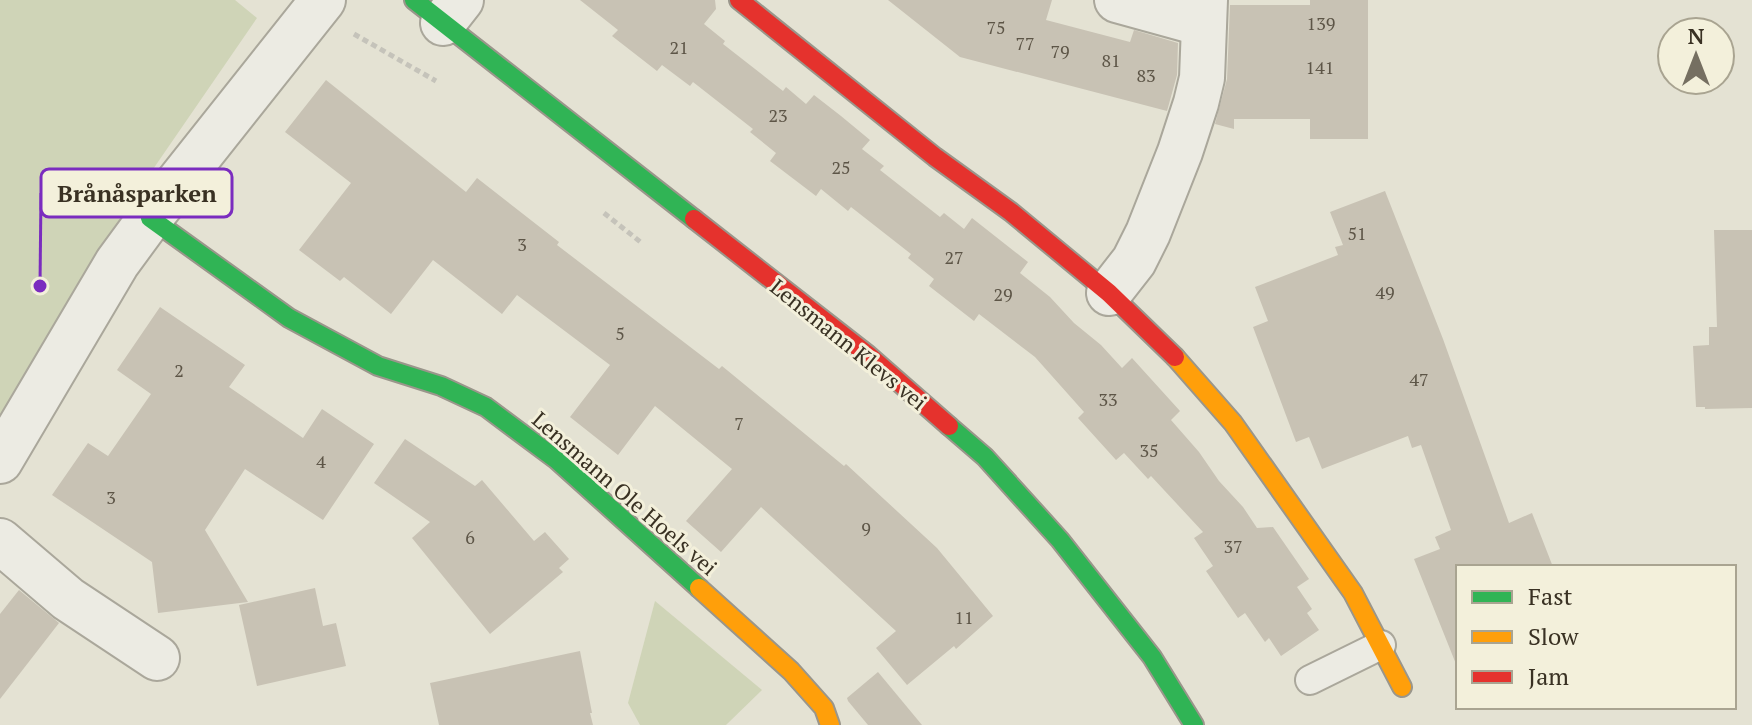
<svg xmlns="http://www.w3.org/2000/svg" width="1752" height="725" font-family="'PT Serif',serif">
  <rect width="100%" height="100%" fill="#e4e2d3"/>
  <g fill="#cfd4b7">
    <polygon points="0,0 235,0 257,18 127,207 0,421"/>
    <polygon points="655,601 762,690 726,725 640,725 628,703"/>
  </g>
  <g fill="#c8c2b4">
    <polygon points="580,0 715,0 716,9 704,24 725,41 723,44 783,91 786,87 806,104 814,95 841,116 870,140 862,149 884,166 880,170 940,217 944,213 964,229 972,218 1028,262 1020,273 1050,297 1074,323 1101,345 1122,368 1132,358 1180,411 1171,420 1199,452 1219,481 1243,507 1257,528 1273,527 1309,579 1297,587 1312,609 1307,613 1319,630 1281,656 1269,638 1265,642 1245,613 1238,618 1206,571 1213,566 1194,538 1203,532 1151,476 1148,479 1124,453 1116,460 1078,418 1084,412 1035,357 979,314 974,321 929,286 934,279 908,258 911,254 851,207 848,211 821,189 816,196 770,161 776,153 750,132 753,129 693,82 690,86 662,65 657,71 612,36 618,30"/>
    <polygon points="888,0 1052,0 1046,20 1130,42 1134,30 1178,43 1177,75 1167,111 960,57"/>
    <polygon points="1310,0 1368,0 1368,139 1310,139 1310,119 1234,119 1234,129 1215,124 1227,79 1230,5 1310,5"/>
    <polygon points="326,80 466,192 477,178 559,242 557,245 719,369 722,366 844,466 846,464 937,548 993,616 956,649 954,646 907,685 876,648 896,631 761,507 721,552 686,521 732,469 655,406 618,455 570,417 610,365 517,295 502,314 433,260 391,314 344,277 340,281 299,250 351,183 285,132"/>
    <polygon points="1385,191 1443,339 1509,523 1532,513 1553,567 1458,567 1458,663 1456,664 1414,559 1440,549 1435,537 1451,530 1421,445 1412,448 1408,436 1322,469 1309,437 1296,442 1253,327 1268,321 1255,287 1338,255 1335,247 1343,245 1330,212"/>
    <polygon points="1714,230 1752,230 1752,408 1705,409 1705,407 1696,407 1693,346 1709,345 1709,327 1717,327"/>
    <polygon points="160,307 245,365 229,387 303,438 322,409 374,444 323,520 245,469 205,530 248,602 158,613 152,562 52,495 88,443 108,456 151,394 117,370"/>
    <polygon points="405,439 475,486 482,480 534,541 545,532 569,559 559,568 563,572 490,634 412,538 430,522 374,483"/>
    <polygon points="315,588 323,626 336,623 346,666 257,686 239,605"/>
    <polygon points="19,590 59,623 0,699 0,614"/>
    <polygon points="580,651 592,713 590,713 593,725 439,725 430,683"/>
    <polygon points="878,672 922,725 868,725 848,701 847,698"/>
  </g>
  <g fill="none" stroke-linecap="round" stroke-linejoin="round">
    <defs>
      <polyline id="lane" points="1310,680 1381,645"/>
      <g id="street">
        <polyline points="1117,0 1204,24"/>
        <polyline points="443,23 461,0"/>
        <polyline points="1109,293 1134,261 1148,233 1180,152 1196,103 1202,78 1205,0"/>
        <polyline points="0,461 117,263 150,218 323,0"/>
        <polyline points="0,541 68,599 157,658"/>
      </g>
      <g id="fast">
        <polyline points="414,0 694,219"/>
        <polyline points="150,218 289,318 378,366 441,386 486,407 557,460 699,588"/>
        <polyline points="949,426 985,457 1060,540 1152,657 1194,725"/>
      </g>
      <g id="slow">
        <polyline points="1175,357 1233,423 1353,593 1402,687"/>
        <polyline points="699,588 791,671 824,708 830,725"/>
      </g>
      <g id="jam">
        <polyline points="739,0 935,157 1011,212 1109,293 1175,357"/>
        <polyline points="694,219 868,355 949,426"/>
      </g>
    </defs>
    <use href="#lane" stroke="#aaa79b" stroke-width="32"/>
    <use href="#street" stroke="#aaa79b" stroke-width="48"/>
    <use href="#fast" stroke="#9a968b" stroke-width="22"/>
    <use href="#slow" stroke="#9a968b" stroke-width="22"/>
    <use href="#jam" stroke="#9a968b" stroke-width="22"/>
    <g stroke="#c5c3ba" stroke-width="5" stroke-dasharray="6 4" stroke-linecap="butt">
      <polyline points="354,34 436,81"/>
      <polyline points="604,213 643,244"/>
    </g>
    <use href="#lane" stroke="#ecebe3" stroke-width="28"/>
    <use href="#street" stroke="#ecebe3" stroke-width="44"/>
    <use href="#fast" stroke="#30b455" stroke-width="18"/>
    <use href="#slow" stroke="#ff9f0a" stroke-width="18"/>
    <use href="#jam" stroke="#e5322d" stroke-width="18"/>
  </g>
  <g text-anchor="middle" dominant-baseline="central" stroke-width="6" stroke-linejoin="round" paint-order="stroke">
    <g font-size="18" fill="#5d5547">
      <text x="1321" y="23">139</text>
      <text x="996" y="27">75</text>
      <text x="1025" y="43">77</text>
      <text x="679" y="47">21</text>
      <text x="1060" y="51">79</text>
      <text x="1111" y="60">81</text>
      <text x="1320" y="67">141</text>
      <text x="1146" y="75">83</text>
      <text x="778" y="115">23</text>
      <text x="841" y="167">25</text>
      <text x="1357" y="233">51</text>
      <text x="522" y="244">3</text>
      <text x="954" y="257">27</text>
      <text x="1385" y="292">49</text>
      <text x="1003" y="294">29</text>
      <text x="620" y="333">5</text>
      <text x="179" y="370">2</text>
      <text x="1419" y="379">47</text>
      <text x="1108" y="399">33</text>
      <text x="739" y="423">7</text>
      <text x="1149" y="450">35</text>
      <text x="321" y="461">4</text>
      <text x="111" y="497">3</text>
      <text x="866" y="528">9</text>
      <text x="470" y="537">6</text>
      <text x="1233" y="546">37</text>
      <text x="964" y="617">11</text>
    </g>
    <g font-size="22" fill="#393123" stroke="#f3f0db">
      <text transform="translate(849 344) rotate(39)">Lensmann Klevs vei</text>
      <text transform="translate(625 493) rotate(41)">Lensmann Ole Hoels vei</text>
    </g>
  </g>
  <path fill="none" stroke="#7b2cbf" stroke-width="3" d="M40 286L41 193"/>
  <circle fill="#7b2cbf" stroke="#f3f0db" stroke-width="3" cx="40" cy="286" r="8"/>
  <rect fill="#f3f0db" stroke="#7b2cbf" stroke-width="3" x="41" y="169" width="191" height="48" rx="8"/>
  <g font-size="24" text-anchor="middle" font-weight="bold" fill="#393123">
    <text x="137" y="202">Brånåsparken</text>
  </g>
  <rect x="1456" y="565" width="280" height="144" fill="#f3f0db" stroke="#a9a491" stroke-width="2"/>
  <rect x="1472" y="591" width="40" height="12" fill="#30b455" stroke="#a9a491" stroke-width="2"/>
  <text x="1528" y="605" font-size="24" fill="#393123">Fast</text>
  <rect x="1472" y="631" width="40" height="12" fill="#ff9f0a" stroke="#a9a491" stroke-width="2"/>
  <text x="1528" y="645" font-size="24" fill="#393123">Slow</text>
  <rect x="1472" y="671" width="40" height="12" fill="#e5322d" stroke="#a9a491" stroke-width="2"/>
  <text x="1528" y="685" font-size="24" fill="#393123">Jam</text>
  <g transform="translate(1696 56)"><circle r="38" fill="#f3f0db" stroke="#a9a491" stroke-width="2"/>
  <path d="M0-6L14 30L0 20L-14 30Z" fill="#756f61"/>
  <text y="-12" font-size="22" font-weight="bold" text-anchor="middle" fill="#393123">N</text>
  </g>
</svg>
